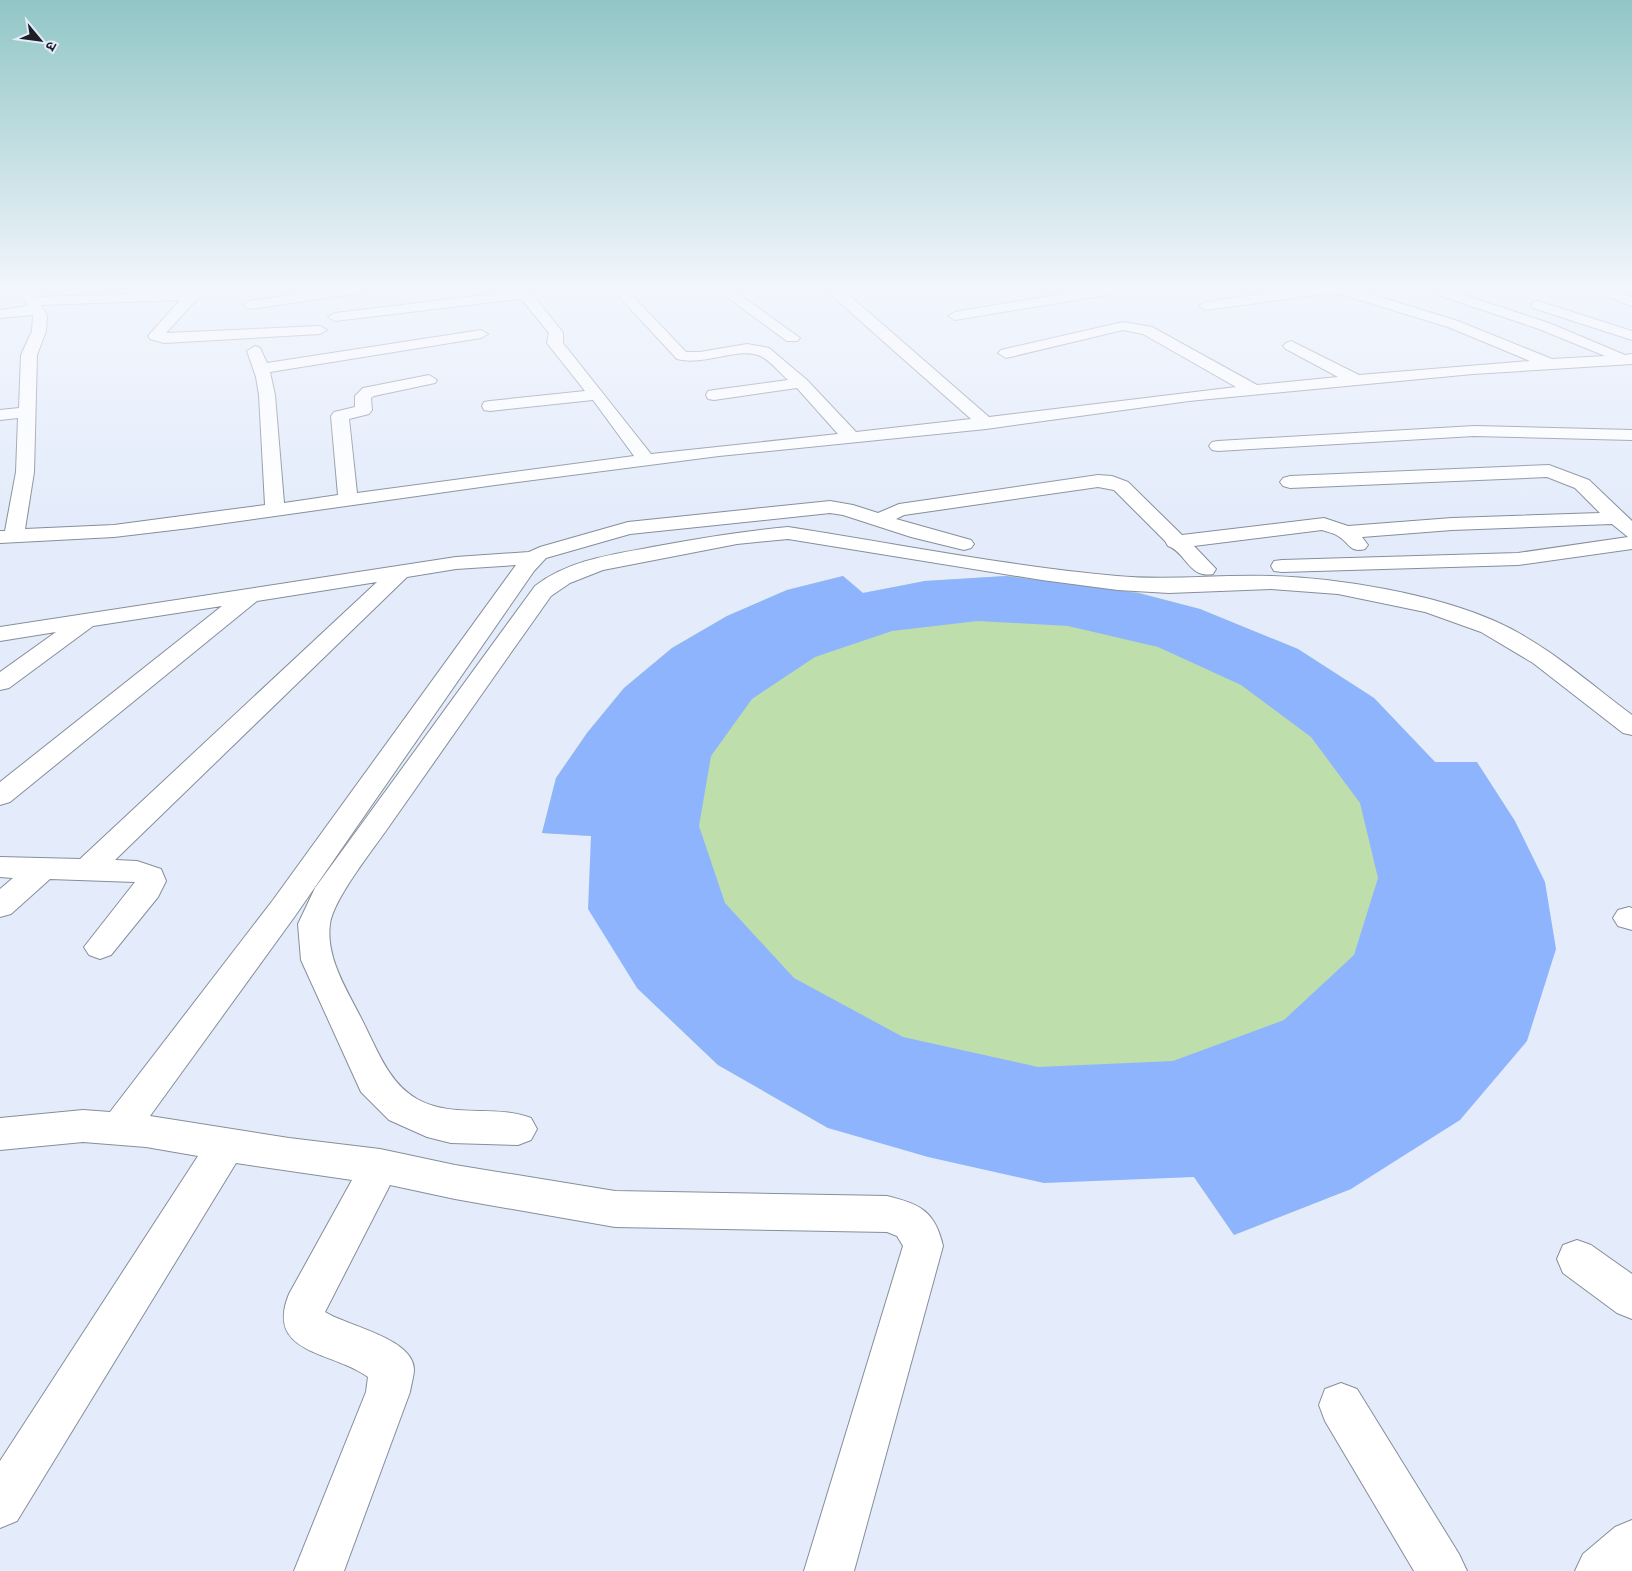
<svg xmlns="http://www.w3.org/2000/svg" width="1632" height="1571" font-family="'Titillium Web','Noto Sans Devanagari',sans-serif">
  <rect width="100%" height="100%" fill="#e4ecfb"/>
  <polygon fill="#bedeac" points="1021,575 1102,583 1200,609 1298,649 1374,698 1435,762 1477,762 1351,1189 1234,1235 1194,1177 828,1128 718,1065 637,988 591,836 542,833 556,778 587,733 624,688 672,648 727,616 787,590 843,576 863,593 925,581"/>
  <path fill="#8eb4fe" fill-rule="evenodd" d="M843 576 863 593 925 581 1006 576 1138 593 1200 609 1298 649 1374 698 1435 762H1477L1515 821 1545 882 1556 949 1527 1041 1460 1120 1351 1189 1234 1235 1194 1177 1044 1183 928 1157 828 1128 718 1065 637 988 588 909 591 836 542 833 556 778 587 733 624 688 672 648 727 616 787 590ZM978 621 1068 626 1158 647 1241 685 1311 737 1360 803 1378 878 1354 955 1284 1020 1173 1061 1038 1067 903 1037 794 978 725 903 699 826 711 756 752 699 815 657 892 631Z"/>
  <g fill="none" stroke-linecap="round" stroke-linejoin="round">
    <defs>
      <g id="minor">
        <path d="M30 287H43L37 297 189 292 202 288 207 289 209 292 198 298 166 333 320 326 327 330 320 334 164 343 150 339 148 336 180 300 41 305 47 315 46 331 37 355 34 472 25 529 114 525 265 505 259 395 256 377 247 351 255 346 260 348 267 363 481 330 488 334 481 338 270 372 275 395 284 503 338 495 331 416 334 412 355 407V396L363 388 429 375 437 380 435 383 374 396 371 398 372 410 369 414 349 419 357 493 634 456 593 400 490 411 484 410 482 406 484 402 490 401 585 391 547 343 549 333 523 301 518 299 335 321 328 317 335 313 519 291 533 295 561 330 563 333V343L651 454 838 434 797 388 714 400 708 399 706 395 708 391 714 390 788 380C780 373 768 358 758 355 735 348 704 366 677 359L610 287H624L686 352H700L747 344 769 348 807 380 856 432 971 419 822 287H838L849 295 989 417 1236 387 1143 334 1123 330 1006 358 998 353 1001 350 1123 322 1152 327 1257 385 1338 377 1286 349 1283 346 1286 343 1291 341 1359 375 1530 361 1448 327 1340 294H1322L1206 310 1199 306 1206 302 1310 287H1347L1458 321 1552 359 1605 356 1539 329 1441 296 1439 293 1441 290 1446 289 1549 323 1625 355 1632 354V364L1473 374 1189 401 986 429 719 456 495 485 190 528 114 537 0 543V531H5L16 472 18 418 0 420V410L19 408 21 355 32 331 33 315 0 318V310L28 306 23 297Z"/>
        <polygon points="341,287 379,287 373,291 250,309 243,305 250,301"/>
        <polygon points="713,287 729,287 800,338 797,341 787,341"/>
        <polygon points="1102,287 1111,288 1113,291 1106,295 955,320 948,316 955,312"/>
        <polygon points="1583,287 1604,287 1632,297 1632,306"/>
        <polygon points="1538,301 1632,331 1632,340 1533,308 1531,305 1533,302"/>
        <polygon points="1474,426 1632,430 1632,440 1474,436 1218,451 1212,450 1209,446 1212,442 1218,441"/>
        <path d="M1549 465 1589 480 1632 521V549L1518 565 1282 572 1274 571 1271 566 1274 561 1282 560 1518 553 1628 537 1612 524 1452 530 1362 537 1368 545 1365 549C1349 553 1350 543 1338 536 1334 533 1327 532 1322 530L1194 546 1216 569 1213 574C1189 579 1186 552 1168 546L1165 541 1114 490 1098 487 904 515 896 519 971 540 974 544 971 548 964 550 911 537 843 515 830 513 630 534 546 558 534 571 295 916 150 1116 289 1138 380 1149 455 1165 615 1191 887 1196C920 1204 935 1211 943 1246L854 1571H804L903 1246 897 1236 887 1232 615 1227 455 1199 390 1185 325 1312C347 1326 413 1338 414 1369 414 1376 411 1385 410 1392L344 1571H294L366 1392 368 1377C334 1351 264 1355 289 1294L352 1180 236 1163 17 1521 0 1528V1461L198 1156 146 1147 83 1142 0 1150V1118L83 1110 110 1112 273 900 516 565 456 569 407 577 115 860 137 861 161 869 166 881 158 897 111 955 100 959 89 955 84 947 135 882 50 879 11 914 0 917V889L13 878 0 877V857L80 859 377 582 257 601 10 802 0 805V782L222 606 93 626 9 688 0 690V672L56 632 0 641V627L456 557 529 552 540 547 628 522 830 501 853 505 878 513 899 504 1098 475 1112 476 1128 482 1182 535 1324 518 1348 526 1452 518 1600 513 1575 488 1547 477 1290 488 1283 486 1280 482 1283 478 1290 476Z"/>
        <path d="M788 527C897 544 1007 566 1117 576 1169 581 1220 574 1272 576 1339 578 1435 594 1497 622 1546 644 1589 683 1632 715V735L1623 733 1533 663 1481 632 1425 612 1338 594 1271 589 1169 593 1118 590 1042 580 788 539 737 544 603 570 570 583 551 596C497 672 444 748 390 825 375 847 333 899 330 924 325 960 351 996 365 1026 378 1052 390 1084 417 1099 453 1119 494 1104 531 1118L537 1129 531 1140 518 1145 451 1143 427 1137 389 1120 361 1092 301 960 298 924 315 888 535 586C570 559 616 554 658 546 702 538 744 531 788 527Z"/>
        <polygon points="1629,907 1632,908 1632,930 1618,926 1613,918 1618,910"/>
        <polygon points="1577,1240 1591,1245 1632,1274 1632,1319 1617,1313 1563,1273 1557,1259 1563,1245"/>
        <polygon points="1341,1383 1357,1389 1459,1554 1467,1571 1414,1571 1325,1421 1319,1405 1325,1389"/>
        <polygon points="1632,1520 1632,1571 1575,1571 1583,1554 1615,1527"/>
      </g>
    </defs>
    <use href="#minor" stroke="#868e9b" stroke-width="2"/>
    <use href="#minor" fill="#fff" fill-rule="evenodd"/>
  </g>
  <linearGradient id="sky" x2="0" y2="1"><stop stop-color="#91c6c6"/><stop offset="0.57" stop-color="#f3f6fd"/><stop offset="1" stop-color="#f3f6fd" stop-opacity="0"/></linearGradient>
  <rect width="1632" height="507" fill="url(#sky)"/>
  <g transform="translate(40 40) rotate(119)" stroke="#e4ecfb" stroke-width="4" paint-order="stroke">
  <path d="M0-4L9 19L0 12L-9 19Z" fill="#1c1f25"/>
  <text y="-8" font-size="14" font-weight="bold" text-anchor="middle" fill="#1c1f25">उ</text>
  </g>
</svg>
